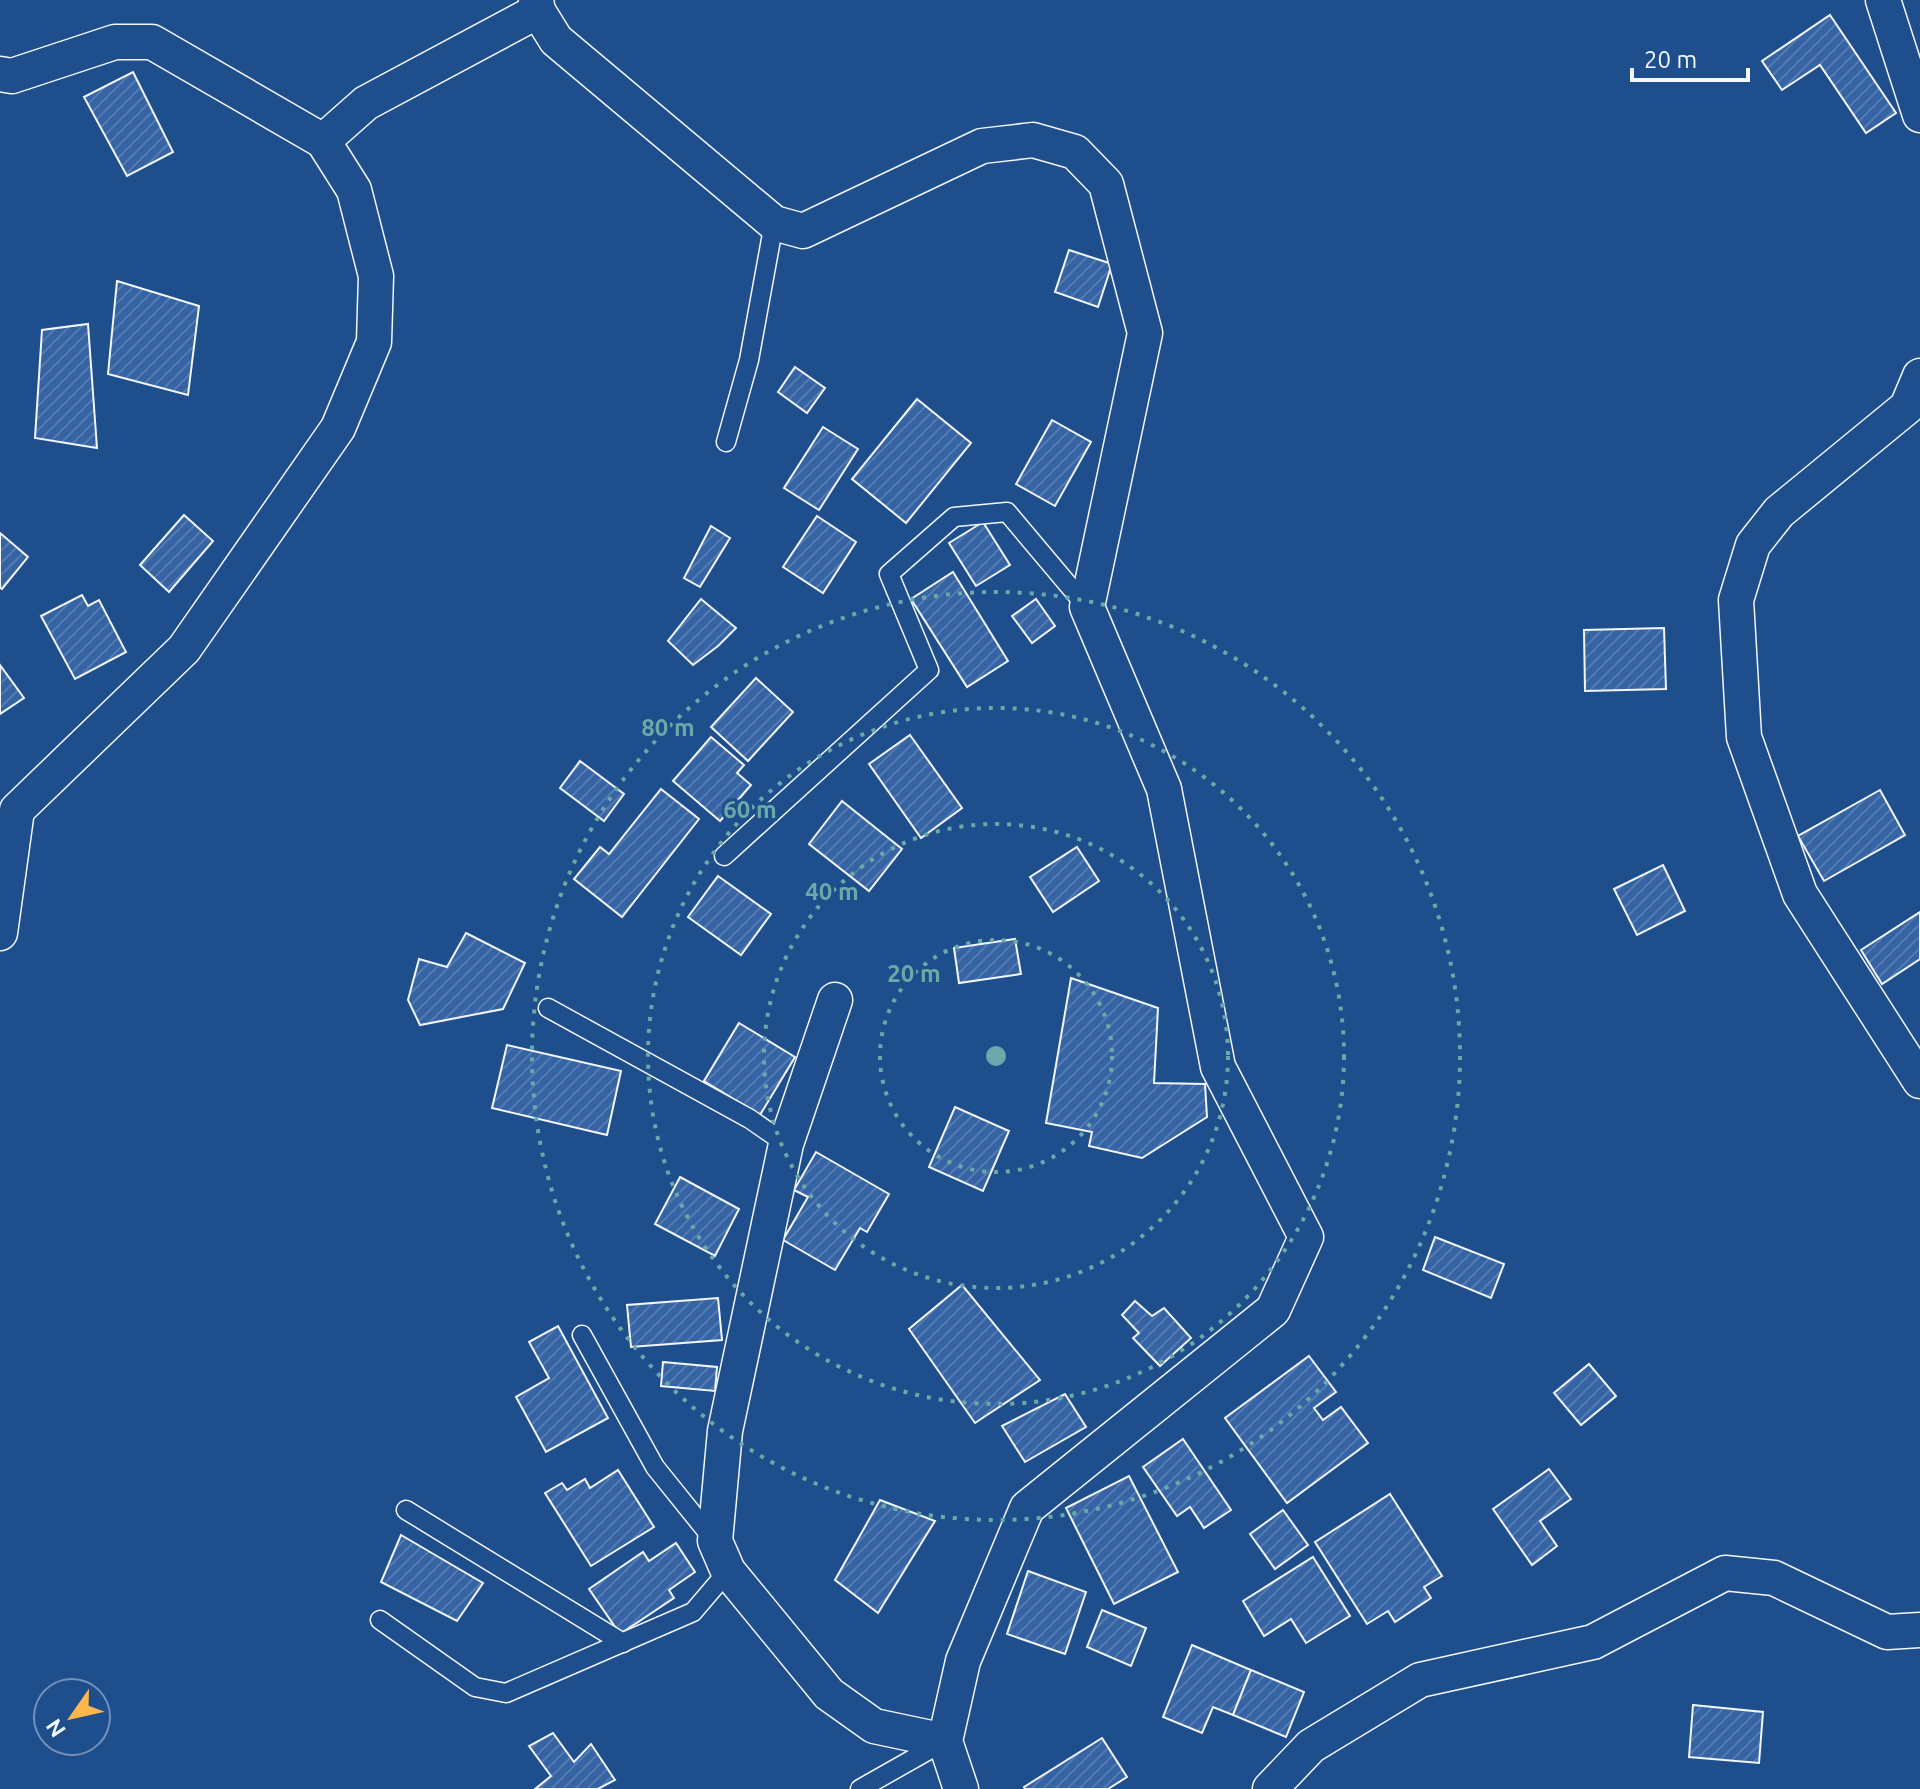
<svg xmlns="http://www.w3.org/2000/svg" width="1920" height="1789" font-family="Ubuntu,sans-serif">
  <defs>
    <pattern id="building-hatch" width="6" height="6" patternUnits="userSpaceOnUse" patternTransform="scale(2)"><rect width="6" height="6" fill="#3563a3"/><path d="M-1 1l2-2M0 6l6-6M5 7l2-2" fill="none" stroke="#537ab1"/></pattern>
  </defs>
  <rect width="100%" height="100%" fill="#1f4e8c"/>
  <g fill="url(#building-hatch)" stroke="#f2f6ff" stroke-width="2">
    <polygon points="1830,15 1896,113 1866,133 1820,65 1782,90 1762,61"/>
    <polygon points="133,72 173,152 127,176 84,97"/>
    <polygon points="1069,250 1112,264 1098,307 1055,292"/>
    <polygon points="117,281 199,306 188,395 108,374"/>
    <polygon points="88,324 97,448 35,438 42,330"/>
    <polygon points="795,367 825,388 807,413 778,392"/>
    <polygon points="917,399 971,443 906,523 852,479"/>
    <polygon points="1052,420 1091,442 1055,506 1016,484"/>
    <polygon points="823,427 858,449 819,510 784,488"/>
    <polygon points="184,515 213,541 169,592 140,565"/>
    <polygon points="817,516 856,542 823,593 783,567"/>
    <polygon points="983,522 1010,565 976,586 949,543"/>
    <polygon points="711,526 730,538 700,587 684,578"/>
    <polygon points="0,533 28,557 2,589 0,588"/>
    <polygon points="953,572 1008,661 967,687 911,599"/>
    <polygon points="82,595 88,606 99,600 126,652 75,679 41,616"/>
    <polygon points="701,599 736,628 718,646 693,665 668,641"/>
    <polygon points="1036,599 1055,626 1032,643 1012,616"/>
    <polygon points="1664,628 1666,689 1585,691 1584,630"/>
    <polygon points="0,665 24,698 0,714"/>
    <polygon points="756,678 793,712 748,761 711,727"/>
    <polygon points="910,735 962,808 921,838 869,764"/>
    <polygon points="711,737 744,765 737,773 751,785 720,821 673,781"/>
    <polygon points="580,761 624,794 604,821 560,788"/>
    <polygon points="661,789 699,819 622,917 574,879 600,847 609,854"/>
    <polygon points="1880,790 1905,835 1824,881 1798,836"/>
    <polygon points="842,801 902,849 869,891 809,844"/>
    <polygon points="1077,847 1099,881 1053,912 1030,877"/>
    <polygon points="1663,865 1685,911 1637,935 1614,889"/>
    <polygon points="718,876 771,914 741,955 688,917"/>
    <polygon points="1920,912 1920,959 1882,984 1861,950"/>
    <polygon points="466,933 525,963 503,1009 420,1025 408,1000 419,959 447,967"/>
    <polygon points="1015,939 1021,974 959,983 954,948"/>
    <polygon points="1071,978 1158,1008 1154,1083 1205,1084 1207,1117 1142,1158 1089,1146 1092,1132 1046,1123"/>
    <polygon points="739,1023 795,1057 760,1115 704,1081"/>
    <polygon points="507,1045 621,1071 607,1135 492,1108"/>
    <polygon points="955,1107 1009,1131 983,1191 929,1167"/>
    <polygon points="816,1152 889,1194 867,1232 860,1228 835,1270 783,1240 808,1197 794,1190"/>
    <polygon points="680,1177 739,1209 715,1256 655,1224"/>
    <polygon points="1435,1237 1504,1264 1491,1298 1423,1270"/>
    <polygon points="962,1285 1040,1380 975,1423 909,1329"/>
    <polygon points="718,1298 722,1340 631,1347 627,1305"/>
    <polygon points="1135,1301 1152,1316 1164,1308 1191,1338 1160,1366 1133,1338 1139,1333 1122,1315"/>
    <polygon points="558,1326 608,1418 546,1452 516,1397 549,1378 529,1342"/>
    <polygon points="1309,1356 1336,1392 1314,1408 1323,1420 1341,1407 1368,1443 1287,1503 1225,1418"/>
    <polygon points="663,1362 717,1367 715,1391 661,1386"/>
    <polygon points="1589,1364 1616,1396 1581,1425 1554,1393"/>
    <polygon points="1065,1394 1086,1427 1025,1462 1002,1426"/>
    <polygon points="1183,1439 1231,1510 1204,1528 1190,1507 1177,1516 1143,1467"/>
    <polygon points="1549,1469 1571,1499 1540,1521 1557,1546 1532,1565 1493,1509"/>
    <polygon points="618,1470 654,1527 591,1566 545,1493 562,1483 567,1490 585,1479 590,1488"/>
    <polygon points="1129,1476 1178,1572 1114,1604 1066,1508"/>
    <polygon points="1390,1494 1442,1576 1424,1587 1431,1598 1395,1622 1388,1611 1367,1624 1315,1542"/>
    <polygon points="880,1500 935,1521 878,1613 835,1580"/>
    <polygon points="1283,1510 1308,1545 1275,1569 1250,1534"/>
    <polygon points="401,1535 483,1583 457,1621 381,1582"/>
    <polygon points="676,1543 695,1572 669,1590 674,1598 620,1634 589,1589 643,1552 649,1561"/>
    <polygon points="1313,1557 1350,1616 1306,1643 1291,1619 1264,1636 1243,1601"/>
    <polygon points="1028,1571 1086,1592 1065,1654 1007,1634"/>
    <polygon points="1102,1610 1146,1628 1131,1666 1087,1647"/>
    <polygon points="1192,1645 1251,1670 1233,1715 1213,1707 1202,1733 1163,1717"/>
    <polygon points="1251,1670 1304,1692 1286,1737 1233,1715"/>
    <polygon points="1693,1705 1763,1712 1759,1763 1689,1757"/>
    <polygon points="553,1733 574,1762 591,1744 615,1780 598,1789 535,1789 551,1776 529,1746"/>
    <polygon points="1102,1738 1127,1777 1108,1789 1025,1789 1024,1787"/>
  </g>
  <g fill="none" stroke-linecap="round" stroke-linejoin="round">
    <defs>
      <g id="lane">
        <polyline points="726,442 749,360 774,223"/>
        <polyline points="724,856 929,670 889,574 954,517 1007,512 1087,607"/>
        <polyline points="548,1008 750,1119 786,1144"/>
        <polyline points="582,1335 655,1467 713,1539"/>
        <polyline points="406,1510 623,1643"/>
        <polyline points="380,1620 475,1687 506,1693 693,1612 728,1571"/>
        <polyline points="860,1789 943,1742"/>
      </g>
      <g id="street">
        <polyline points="536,0 538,11 556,40 774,223 803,231 982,146 1033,140 1075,152 1106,184 1145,333 1087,607 1164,789 1218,1067 1306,1237 1273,1310 1027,1508 963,1661 945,1741 961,1789"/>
        <polyline points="1883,0 1920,115"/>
        <polyline points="0,74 12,76 115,42 152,42 323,141 354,190 376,276 374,342 338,428 184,649 17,810 0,933"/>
        <polyline points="323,141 366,103 538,11"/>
        <polyline points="1920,376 1907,407 1779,512 1753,545 1736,600 1744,737 1800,894 1920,1081"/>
        <polyline points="835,1000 786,1144 725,1431 715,1541 728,1571 829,1694 874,1726 945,1741"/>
        <polyline points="1270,1789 1311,1746 1420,1680 1593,1642 1725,1573 1774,1578 1887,1632 1920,1630"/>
      </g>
    </defs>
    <use href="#lane" stroke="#f2f6ff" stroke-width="21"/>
    <use href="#street" stroke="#f2f6ff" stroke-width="37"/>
    <use href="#lane" stroke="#1f4e8c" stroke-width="18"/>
    <use href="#street" stroke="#1f4e8c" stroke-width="34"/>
  </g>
  <g fill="none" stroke="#6aa9a8" stroke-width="4" stroke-dasharray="4 8">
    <circle cx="996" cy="1056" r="116"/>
    <circle cx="996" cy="1056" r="232"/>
    <circle cx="996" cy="1056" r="348"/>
    <circle cx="996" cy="1056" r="464"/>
  </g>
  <circle cx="996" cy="1056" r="12" fill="#6aa9a8" stroke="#1f4e8c" stroke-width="4"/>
  <g font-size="24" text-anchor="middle" font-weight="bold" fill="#6aa9a8" stroke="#1f4e8c" stroke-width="6" stroke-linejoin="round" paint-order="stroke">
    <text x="668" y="736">80 m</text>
    <text x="750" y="818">60 m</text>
    <text x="832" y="900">40 m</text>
    <text x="914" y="982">20 m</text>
  </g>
  <g transform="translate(72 1717) rotate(236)"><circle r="38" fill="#1f4e8c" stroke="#7391ba" stroke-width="2"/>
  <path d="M0-6L14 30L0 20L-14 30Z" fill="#ffb74d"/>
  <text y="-12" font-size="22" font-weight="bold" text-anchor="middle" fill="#f2f6ff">N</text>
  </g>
  <path d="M1632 68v12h116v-12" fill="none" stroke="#f2f6ff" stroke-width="4"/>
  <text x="1644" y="68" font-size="24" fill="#f2f6ff" stroke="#1f4e8c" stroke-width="6" paint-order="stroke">20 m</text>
</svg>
